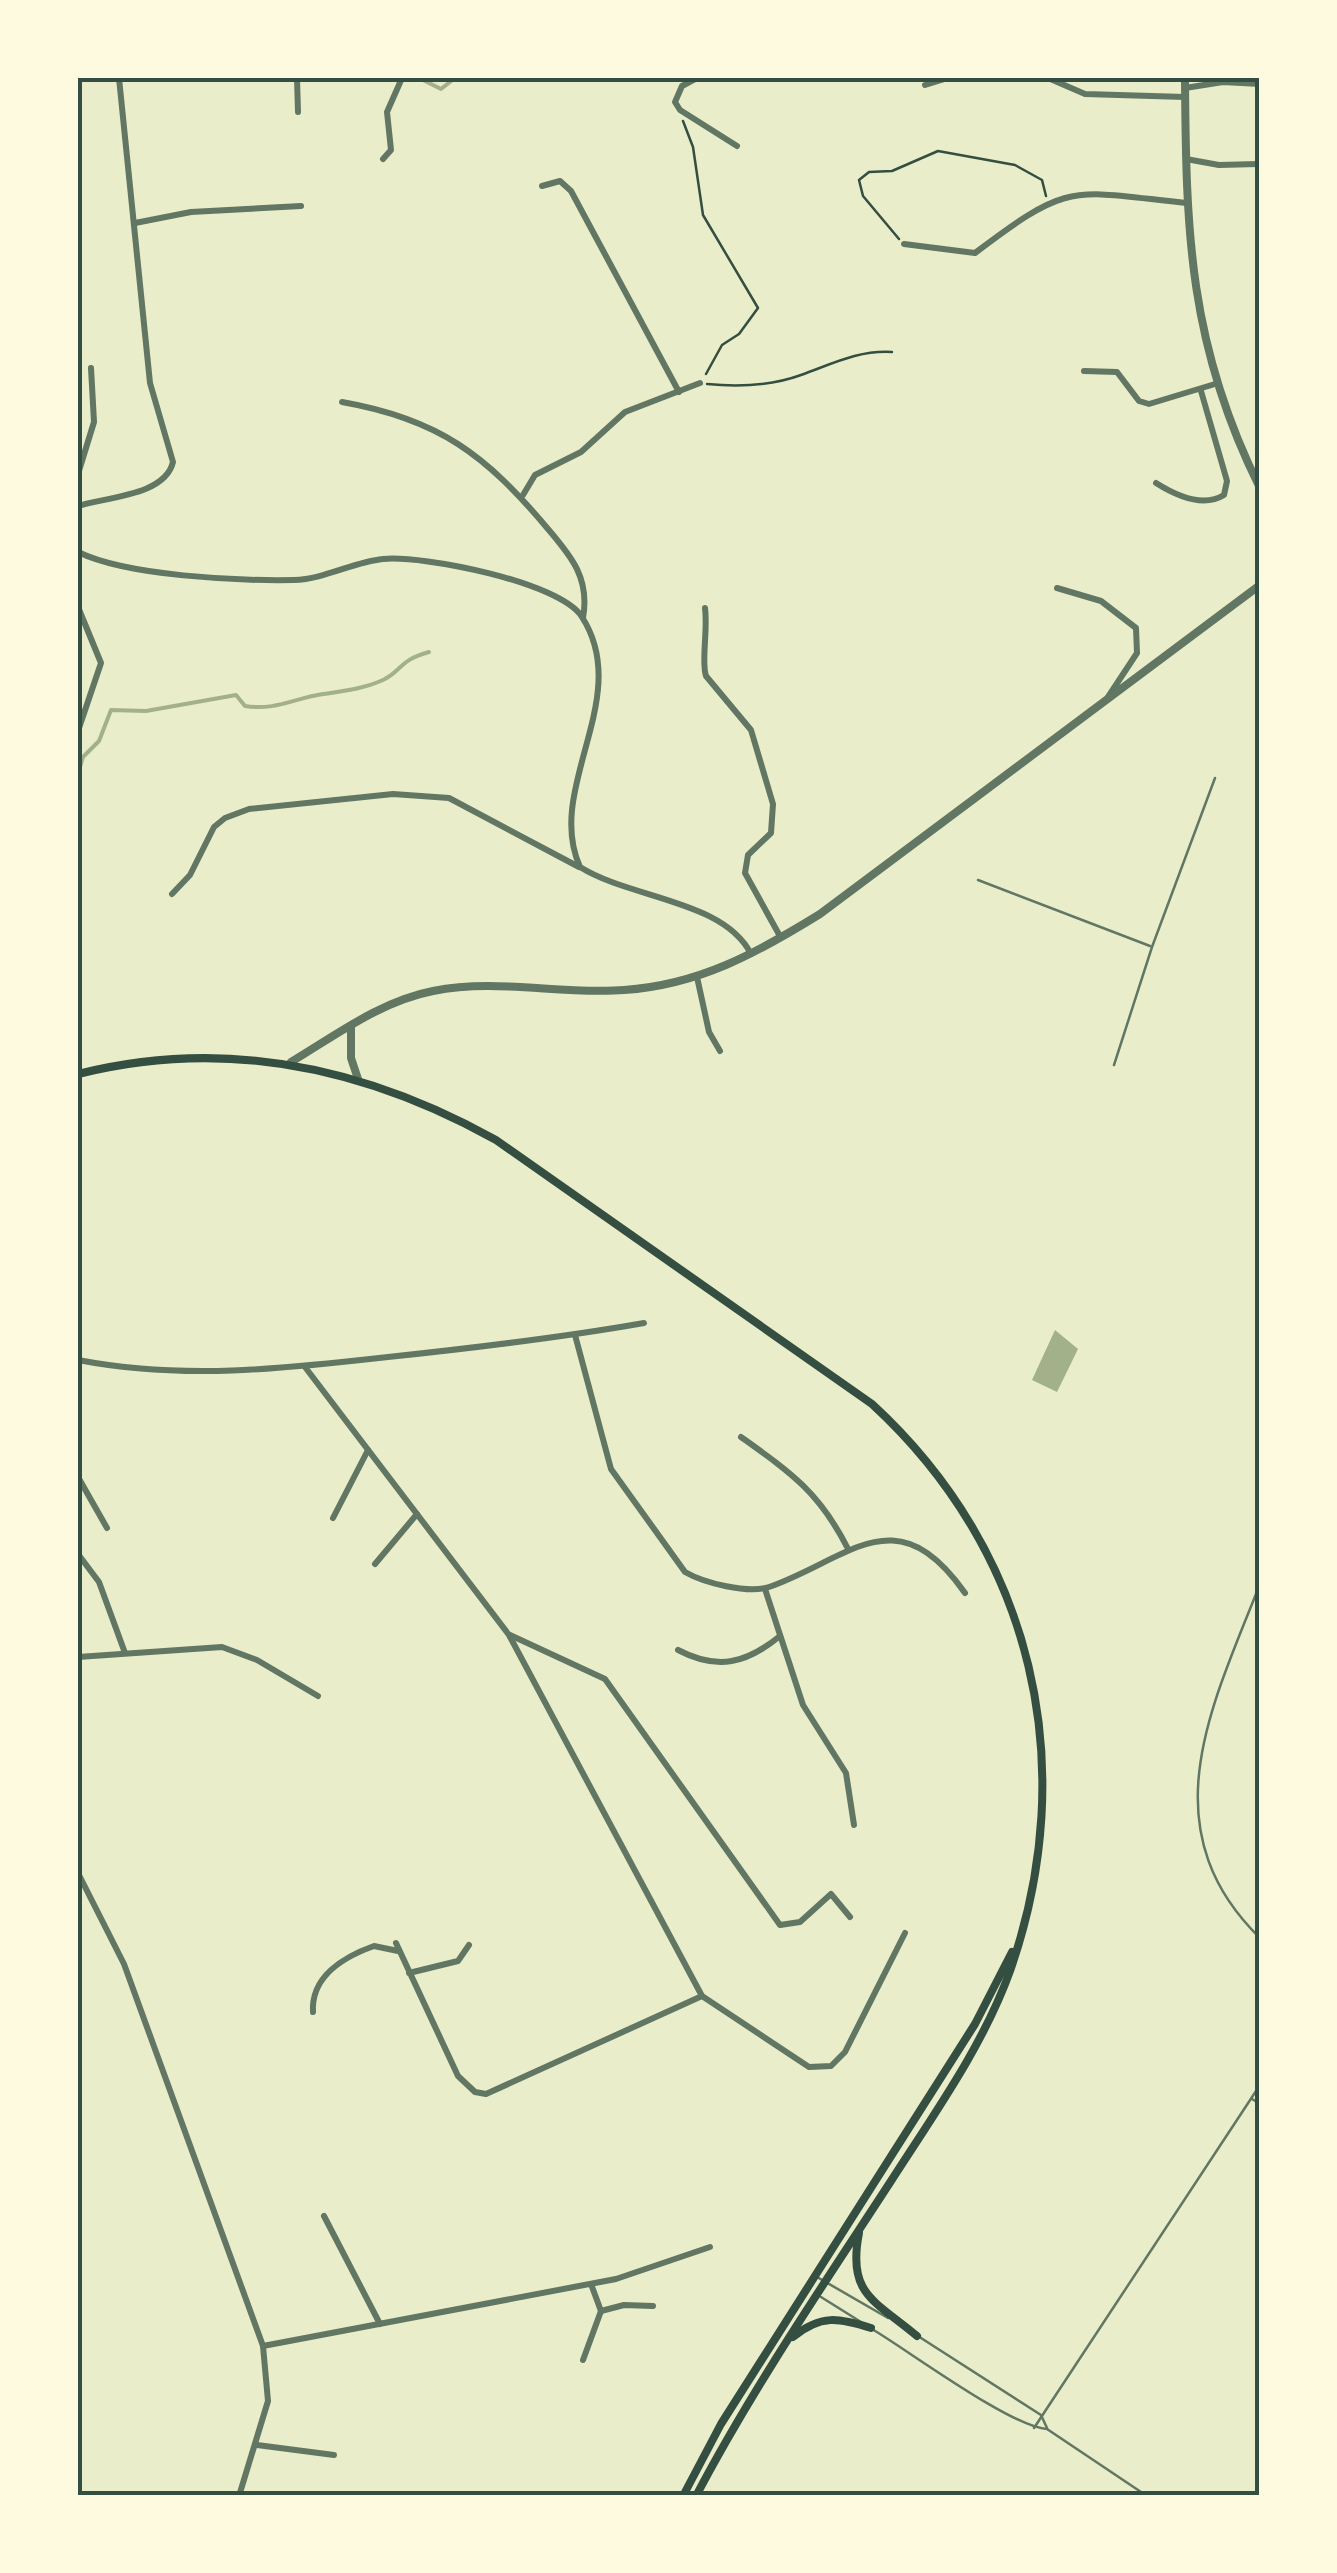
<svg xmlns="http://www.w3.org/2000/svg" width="1337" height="2573" font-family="'Work Sans',sans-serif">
  <rect width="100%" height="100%" fill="#e9edc9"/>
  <polygon fill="#a3b18a" points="1055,1330 1078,1349 1057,1392 1032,1380"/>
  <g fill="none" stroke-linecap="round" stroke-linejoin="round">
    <g stroke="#a3b18a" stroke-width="4">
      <polyline points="419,78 441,89 455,78"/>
      <path d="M78 774 83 757 99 741 111 710 146 711 236 695 245 706C275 711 295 698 323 694 343 691 363 689 383 680 402 671 399 660 429 652"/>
    </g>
    <g stroke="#344e41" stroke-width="2.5">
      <polyline points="683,121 693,147 703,215 758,308 739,334 722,345 706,374"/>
      <polyline points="899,239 863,196 859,180 869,172 892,171 938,151 1015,165 1042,180 1046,196"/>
      <path d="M707 384C739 387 771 386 801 375 832 364 858 350 892 352"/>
    </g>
    <g stroke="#617663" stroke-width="2.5">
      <polyline points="978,880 1150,946"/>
      <polyline points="1114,1065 1152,947 1215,778"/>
      <path d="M1260 1584C1212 1706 1148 1828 1260 1938"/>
      <polyline points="1252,2099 1260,2104"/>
      <polyline points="817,2277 888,2318"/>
      <polyline points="821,2297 861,2322"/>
      <path d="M872 2329C909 2351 1011 2427 1047 2429L1147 2496"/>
      <polyline points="921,2338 1041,2415 1047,2428"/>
      <polyline points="1034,2428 1260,2085"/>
    </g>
    <g stroke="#617663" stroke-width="6">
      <polyline points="297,78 298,112"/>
      <polyline points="697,78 682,86 675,102 680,110 737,146"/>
      <polyline points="1048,78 1085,94 1185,97"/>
      <polyline points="925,85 948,78"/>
      <polyline points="1185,88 1223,82 1260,84"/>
      <polyline points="383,159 391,150 387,112 402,78"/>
      <polyline points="1186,159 1219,165 1258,164"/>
      <polyline points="542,186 560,181 571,191 679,392"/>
      <polyline points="135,223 191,212 301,206"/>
      <path d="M904 244 975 253C1071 180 1071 191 1187 203"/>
      <polyline points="1084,371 1117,372 1139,401 1149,404 1215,384"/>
      <path d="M342 402C439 419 486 455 548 529 572 557 590 579 583 618"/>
      <polyline points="78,474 94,422 91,368"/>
      <path d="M1156 483C1175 495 1203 508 1224 495L1227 481 1201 391"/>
      <polyline points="523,495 535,475 581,452 625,412 700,383"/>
      <path d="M78 506C105 497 165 496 173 462L150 383 119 78"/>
      <path d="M78 552C127 576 238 581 294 580 325 579 353 562 383 559 423 555 560 582 582 617 634 698 544 788 580 867 631 899 724 900 751 954"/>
      <polyline points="1057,588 1101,601 1136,628 1137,653 1108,697"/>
      <polyline points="78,607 101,663 78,731"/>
      <path d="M705 608C708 630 701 662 706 676L751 730 773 804 771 833 748 855 745 873 781 938"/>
      <polyline points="172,894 190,875 214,827 225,818 249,809 393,794 449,798 579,867"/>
      <polyline points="697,977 709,1032 720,1051"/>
      <path d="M575 1335 611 1469 685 1572C704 1583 748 1594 769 1587 849 1559 896 1495 965 1593"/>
      <path d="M78 1360C182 1380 282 1369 388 1357 473 1348 559 1338 644 1323"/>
      <polyline points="305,1367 509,1635 702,1996 809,2067 831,2066 845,2052 905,1933"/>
      <path d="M741 1437C790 1472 819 1492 847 1547"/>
      <polyline points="78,1477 107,1528"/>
      <polyline points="333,1518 368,1450"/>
      <polyline points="78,1554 99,1582 125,1653"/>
      <polyline points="375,1564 417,1514"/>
      <polyline points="765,1589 803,1705 846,1773 854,1825"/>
      <polyline points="510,1635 605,1679 780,1925 800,1922 831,1894 850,1917"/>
      <path d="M678 1650C718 1671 747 1663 780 1636"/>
      <polyline points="78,1657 222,1647 257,1660 318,1696"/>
      <polyline points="78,1873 124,1964 263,2346 268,2401 239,2496"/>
      <polyline points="396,1943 458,2076 475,2092 486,2094 702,1996"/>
      <polyline points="409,1973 458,1961 469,1945"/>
      <path d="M313 2012C311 1977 343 1957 374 1946L398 1951"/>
      <polyline points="324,2216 380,2324"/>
      <polyline points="591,2284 601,2311 624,2305 653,2306"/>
      <polyline points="263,2346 616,2279 710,2247"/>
      <polyline points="583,2360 601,2311"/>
      <polyline points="257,2445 334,2455"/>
    </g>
    <g stroke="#617663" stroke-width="8">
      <path d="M1185 78C1186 232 1189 346 1260 488"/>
      <polyline points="351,1027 351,1058 358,1079"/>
      <path d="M291 1062C336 1035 381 1001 433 991 496 978 561 995 624 990 699 985 757 953 820 914L1260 585"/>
    </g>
    <g stroke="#344e41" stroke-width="8">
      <path d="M78 1074C225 1037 365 1067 496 1140L872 1404C1033 1552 1082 1765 1010 1971 983 2046 934 2114 891 2181 824 2284 754 2386 696 2496"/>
      <path d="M859 2233C847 2294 874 2300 917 2336"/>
      <path d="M793 2337C821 2314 839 2318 871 2328"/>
      <polyline points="683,2496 721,2424 975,2024 1012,1952"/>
    </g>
  </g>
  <rect width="1337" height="2573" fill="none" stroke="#fefae0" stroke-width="160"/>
  <rect x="80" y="80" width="1177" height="2413" fill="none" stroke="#344e41" stroke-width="4"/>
</svg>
